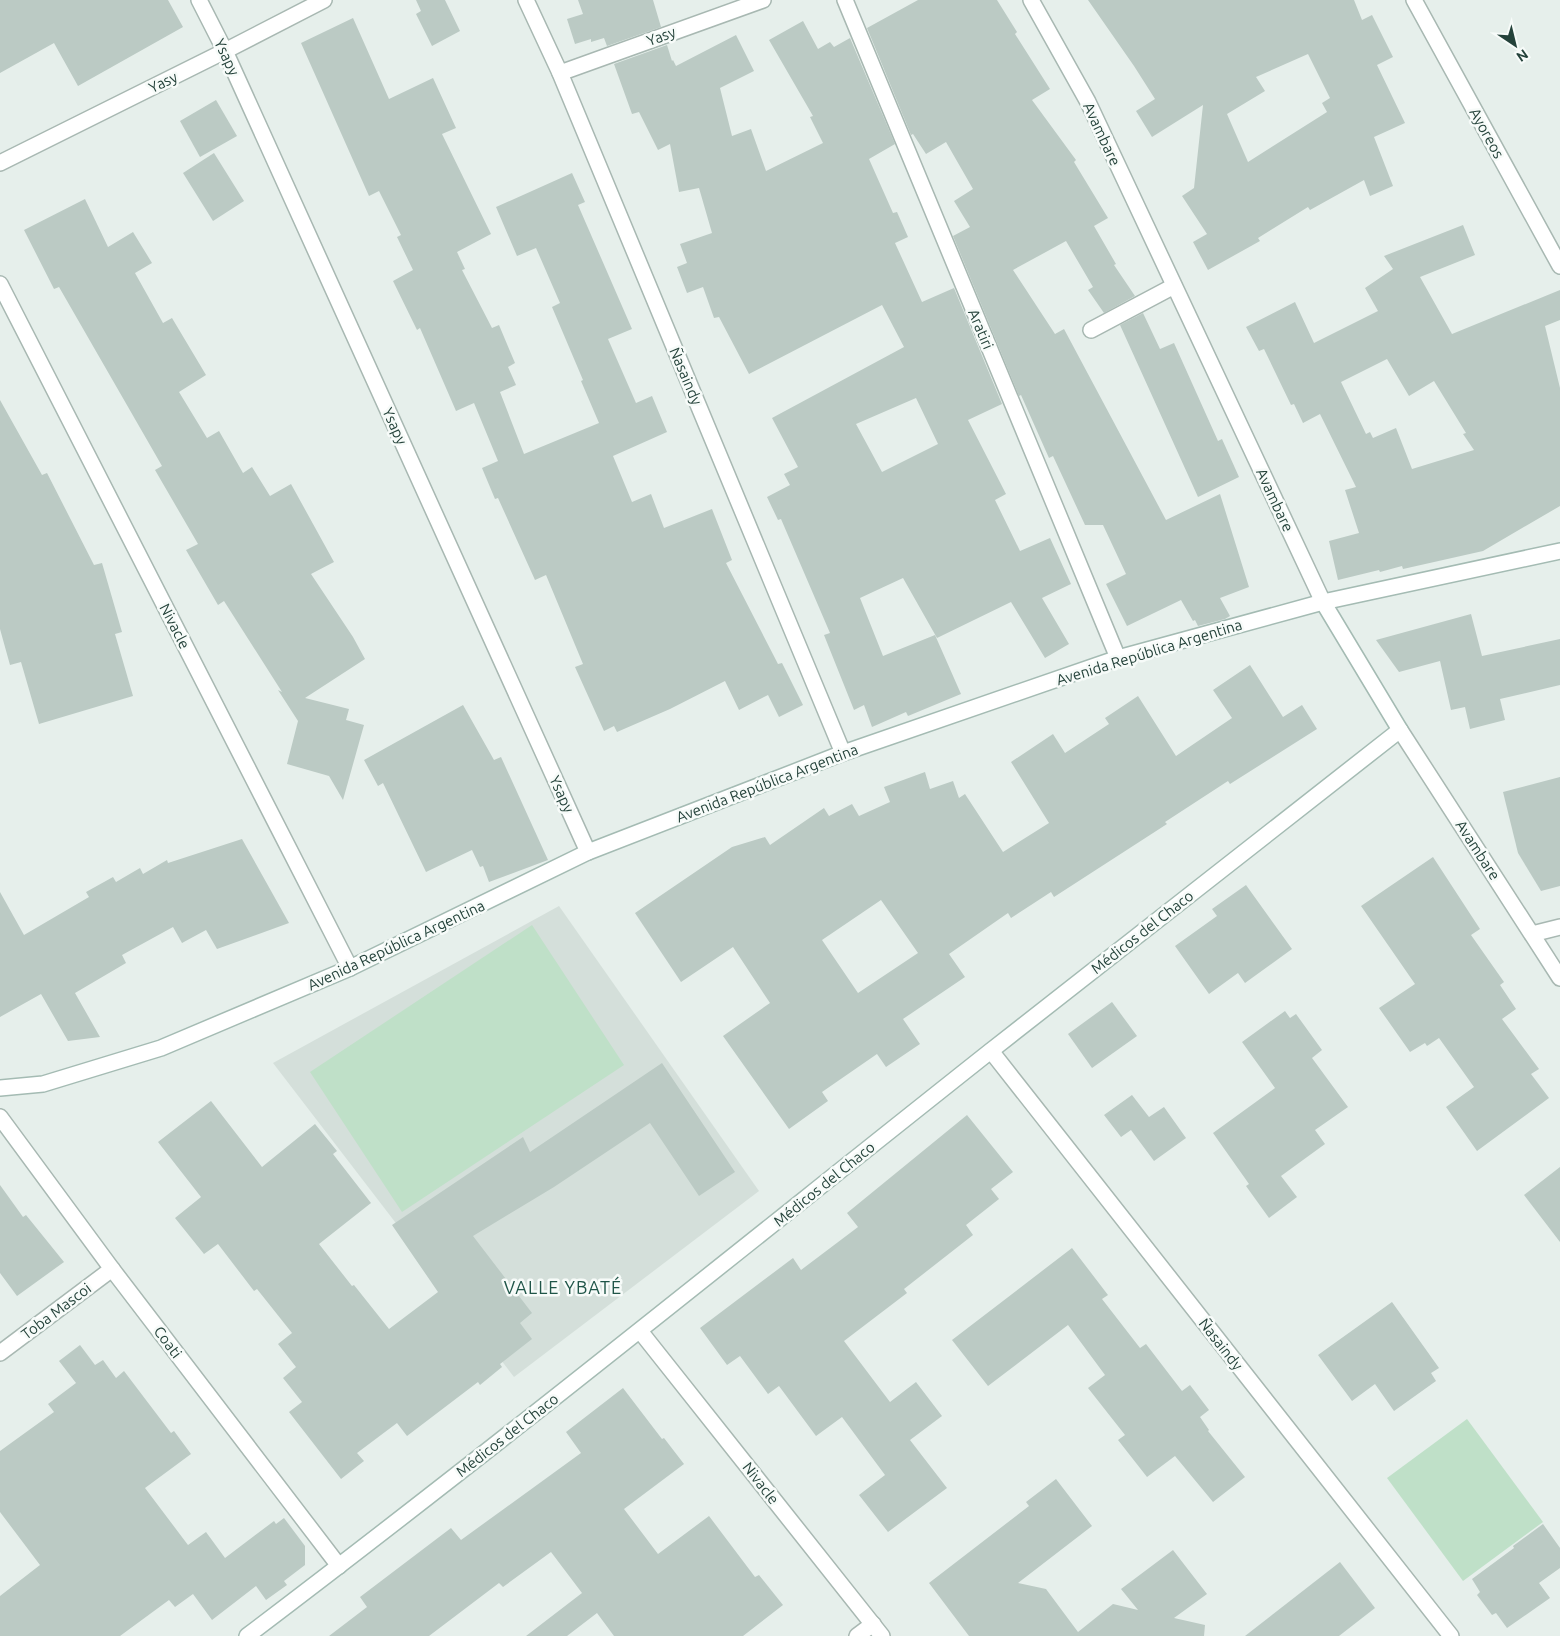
<svg xmlns="http://www.w3.org/2000/svg" width="1560" height="1636" font-family="Ubuntu,sans-serif">
  <rect width="100%" height="100%" fill="#e6efeb"/>
  <polygon fill="#d4dfda" points="559,906 759,1191 514,1377 273,1063"/>
  <g fill="#bfe0c8">
    <polygon points="532,925 624,1065 402,1212 310,1072"/>
    <polygon points="1467,1419 1543,1522 1463,1581 1387,1478"/>
  </g>
  <g fill="#bbcac4" fill-rule="evenodd">
    <polygon points="0,0 168,0 183,27 78,86 54,43 0,73"/>
    <polygon points="416,0 445,0 460,31 432,46 416,14 421,11"/>
    <polygon points="578,0 653,0 661,27 607,46 604,38 591,42 591,39 575,44 567,19 583,14"/>
    <polygon points="918,0 997,0 1017,32 1015,34 1050,89 1032,100 1076,160 1074,162 1108,218 1094,226 1116,264 1114,265 1135,296 1104,313 1088,290 1093,287 1066,241 1013,270 1055,334 1064,329 1166,520 1220,494 1249,587 1220,598 1230,616 1225,619 1198,626 1195,620 1193,621 1181,600 1127,626 1106,584 1126,574 1103,525 1085,525 1053,456 1049,458 1021,395 1019,396 953,236 970,227 954,201 973,189 946,142 926,154 913,134 911,135 867,28"/>
    <path d="M1088 0H1354L1362 20 1372 15 1393 57 1377 65 1405 123 1374 137 1393 186 1370 196 1364 180 1310 210 1308 207 1258 238 1260 241 1208 270 1193 242 1207 234 1182 196 1194 188 1203 105 1152 137 1136 111 1155 99 1134 66ZM1308 54 1330 98 1322 103 1327 112 1248 162 1227 114 1265 91 1256 77Z"/>
    <polygon points="353,18 389,99 433,78 456,128 442,134 491,234 457,252 465,269 462,270 492,328 499,325 515,363 508,367 516,385 500,392 524,454 599,423 581,381 583,380 552,307 560,303 536,248 517,256 496,207 572,173 585,202 578,205 632,329 608,339 636,403 652,396 667,432 613,456 632,502 651,494 664,528 712,509 732,560 726,563 778,664 782,663 803,705 779,717 768,695 739,710 725,681 670,709 617,732 614,726 604,731 575,667 583,664 546,575 535,580 498,498 495,499 482,468 498,461 474,403 456,411 420,328 417,330 393,281 413,270 397,237 401,235 379,191 369,196 301,43"/>
    <path d="M803 21 818 49 830 42 834 47 850 38 895 144 869 159 893 213 897 212 908 237 895 243 922 302 954 288 1002 404 968 420 1006 494 995 500 1020 551 1050 538 1071 584 1042 598 1069 644 1045 658 1011 602 937 638 903 578 860 598 883 656 935 635 961 694 908 716 906 712 872 727 864 705 854 710 824 635 830 633 781 519 778 520 767 497 790 485 784 474 798 467 772 418 904 347 882 305 749 374 719 317 714 318 703 287 687 293 677 267 687 263 680 244 712 233 699 188 679 192 670 144 658 150 639 112 632 114 614 64 667 45 672 61 673 60 676 66 736 35 754 71 720 88 732 136 751 129 766 171 823 143 810 117 813 116 769 40ZM916 398 938 444 882 472 856 424Z"/>
    <polygon points="216,100 237,136 200,157 180,121"/>
    <polygon points="214,153 244,201 213,221 183,173"/>
    <polygon points="85,199 108,247 133,232 152,263 135,273 163,323 172,318 206,375 179,392 207,438 219,431 243,473 252,467 270,496 291,484 334,562 311,574 353,637 365,659 305,698 349,709 346,720 364,725 343,800 329,776 287,764 298,721 278,690 282,692 224,601 218,605 186,550 198,544 155,470 162,466 59,287 54,289 24,230"/>
    <path d="M1463 225 1475 255 1420 277 1452 334 1560 290V320L1545 326 1560 388V506L1483 551 1403 569 1402 566 1380 572 1379 570 1338 580 1329 541 1359 533 1345 490 1356 487 1320 414 1303 423 1294 404 1291 405 1264 349 1259 351 1246 327 1295 302 1314 343 1378 311 1365 288 1393 269 1384 256ZM1387 359 1409 396 1434 381 1466 433 1463 434 1474 450 1412 469 1396 428 1373 438 1370 432 1366 434 1341 382Z"/>
    <polygon points="1143,313 1160,349 1174,343 1218,441 1222,439 1239,477 1198,497 1120,325"/>
    <polygon points="0,400 42,475 47,473 94,565 102,563 122,632 115,634 133,696 39,724 21,662 10,665 0,629"/>
    <polygon points="1471,614 1482,656 1560,639 1560,685 1500,699 1505,720 1470,729 1465,707 1451,710 1440,661 1399,672 1376,640"/>
    <path d="M1250 665 1283 717 1302 705 1317 729 1230 784 1228 781 1165 822 1167 824 1054 897 1051 892 1011 918 1008 913 949 954 965 977 903 1019 920 1044 886 1067 877 1054 822 1092 828 1101 789 1129 723 1036 770 1003 733 947 681 982 635 913 732 847 765 837 770 845 824 808 829 816 852 804 859 816 890 802 884 787 925 772 930 789 953 781 959 798 965 794 1003 852 1049 823 1011 762 1053 734 1065 753 1109 724 1105 718 1138 696 1176 756 1232 718 1213 690ZM881 900 918 953 858 993 822 940Z"/>
    <polygon points="463,705 494,760 501,757 548,860 489,882 483,866 480,867 472,850 426,872 383,783 378,786 364,760"/>
    <polygon points="1560,777 1560,886 1541,891 1518,853 1503,792"/>
    <polygon points="242,839 289,923 217,949 206,930 182,943 173,927 122,955 126,963 75,993 100,1037 68,1041 41,994 0,1017 0,892 24,935 89,897 86,892 113,877 116,882 140,868 143,874 167,860 168,863"/>
    <polygon points="1433,857 1480,929 1471,935 1504,982 1500,985 1516,1009 1502,1019 1539,1069 1531,1074 1549,1098 1477,1151 1446,1107 1474,1087 1439,1038 1427,1046 1425,1043 1410,1052 1379,1008 1415,984 1361,906"/>
    <polygon points="1246,885 1292,949 1245,983 1238,973 1209,994 1175,946 1217,916 1212,909"/>
    <polygon points="1112,1002 1137,1036 1092,1068 1068,1034"/>
    <polygon points="1285,1011 1290,1018 1296,1014 1322,1050 1312,1058 1348,1107 1315,1130 1325,1144 1281,1176 1297,1197 1269,1218 1246,1186 1249,1184 1213,1133 1275,1088 1242,1042"/>
    <polygon points="662,1063 735,1172 699,1196 650,1123 554,1187 473,1236 532,1313 520,1323 532,1339 500,1364 502,1367 480,1385 478,1382 407,1436 397,1423 357,1453 364,1461 341,1479 289,1412 302,1402 283,1378 296,1367 278,1344 292,1333 257,1289 254,1291 218,1244 204,1254 175,1218 201,1197 158,1142 211,1101 262,1167 315,1124 337,1151 333,1154 371,1203 319,1244 352,1286 354,1285 389,1329 438,1292 392,1225 523,1137 530,1152"/>
    <polygon points="1132,1095 1149,1117 1164,1107 1186,1138 1154,1161 1131,1130 1121,1137 1104,1115"/>
    <polygon points="967,1115 1013,1172 991,1189 999,1199 966,1225 973,1235 904,1289 907,1293 844,1341 890,1402 916,1382 942,1416 910,1440 947,1488 888,1532 859,1495 885,1475 842,1417 816,1436 779,1386 768,1394 740,1356 727,1365 700,1328 793,1258 801,1270 858,1227 847,1213"/>
    <polygon points="1560,1167 1560,1242 1524,1195"/>
    <polygon points="0,1185 23,1217 26,1215 64,1262 17,1296 0,1273"/>
    <polygon points="1072,1248 1108,1295 1102,1299 1140,1348 1146,1344 1182,1391 1190,1385 1209,1410 1200,1417 1209,1430 1208,1431 1245,1477 1213,1502 1175,1456 1147,1477 1118,1440 1125,1435 1088,1388 1105,1375 1068,1325 988,1386 952,1340"/>
    <polygon points="1392,1302 1439,1368 1431,1373 1436,1381 1394,1411 1375,1384 1352,1401 1318,1355"/>
    <polygon points="80,1345 95,1365 103,1360 116,1378 124,1371 171,1433 174,1431 191,1454 145,1488 188,1545 206,1532 225,1558 274,1521 276,1524 284,1518 305,1546 305,1565 284,1581 287,1585 266,1600 256,1586 212,1620 193,1594 175,1607 169,1600 120,1636 0,1636 0,1596 40,1565 0,1512 0,1451 54,1412 48,1404 76,1383 59,1361"/>
    <polygon points="623,1388 662,1439 664,1438 684,1464 624,1509 658,1554 709,1516 755,1577 759,1575 783,1605 743,1636 614,1636 597,1613 567,1636 526,1636 582,1593 551,1552 503,1587 499,1583 429,1636 329,1636 367,1607 360,1597 451,1528 461,1540 581,1453 566,1432"/>
    <polygon points="1056,1479 1092,1526 1018,1583 1046,1589 1078,1632 1113,1604 1138,1610 1121,1589 1173,1550 1207,1594 1174,1618 1205,1625 1204,1636 969,1636 929,1583 1029,1506 1026,1502"/>
    <polygon points="1543,1524 1560,1548 1560,1568 1539,1583 1550,1598 1507,1628 1496,1613 1492,1615 1477,1595 1480,1592 1472,1579 1514,1548 1513,1546"/>
    <polygon points="1340,1562 1375,1608 1339,1636 1245,1636"/>
  </g>
  <g fill="none" stroke-linecap="round" stroke-linejoin="round">
    <defs>
      <g id="street">
        <polyline points="199,0 225,51 588,852"/>
        <polyline points="526,0 560,73 843,753"/>
        <polyline points="845,0 1118,658"/>
        <polyline points="1031,0 1088,102 1323,602"/>
        <polyline points="1414,0 1560,266"/>
        <polyline points="560,73 763,0"/>
        <polyline points="0,163 225,51 324,0"/>
        <polyline points="0,284 350,968"/>
        <polyline points="1091,330 1174,286"/>
        <polyline points="1400,730 1560,978"/>
        <polyline points="1532,934 1560,927"/>
        <polyline points="991,1051 1451,1636"/>
        <polyline points="0,1117 112,1269 339,1566"/>
        <polyline points="640,1331 882,1636"/>
        <polyline points="0,1353 112,1269"/>
        <polyline points="857,1636 873,1624"/>
      </g>
      <g id="secondary">
        <polyline points="0,1088 43,1084 161,1048 350,968 588,852 843,753 1118,658 1323,602 1560,551"/>
        <path d="M247 1636C498 1446 742 1248 988 1053 1125 945 1263 838 1400 730L1323 602"/>
      </g>
    </defs>
    <use href="#street" stroke="#a8b8b2" stroke-width="18"/>
    <use href="#secondary" stroke="#a4bbb3" stroke-width="18"/>
    <use href="#street" stroke="#fff" stroke-width="15"/>
    <use href="#secondary" stroke="#fff" stroke-width="15"/>
  </g>
  <g text-anchor="middle" dominant-baseline="central" stroke-width="5" stroke-linejoin="round" paint-order="stroke">
    <g font-size="15" fill="#24423a" stroke="#f7fbf9">
      <text transform="translate(661 36) rotate(-20)">Yasy</text>
      <text transform="translate(227 57) rotate(65)">Ysapy</text>
      <text transform="translate(163 82) rotate(-26)">Yasy</text>
      <text transform="translate(1487 133) rotate(61)">Ayoreos</text>
      <text transform="translate(1102 134) rotate(65)">Avambare</text>
      <text transform="translate(981 329) rotate(67)">Aratiri</text>
      <text transform="translate(686 376) rotate(67)">Ñasaindy</text>
      <text transform="translate(395 426) rotate(66)">Ysapy</text>
      <text transform="translate(1275 500) rotate(65)">Avambare</text>
      <text transform="translate(175 626) rotate(63)">Nivacle</text>
      <text transform="translate(1149 652) rotate(-17)">Avenida República Argentina</text>
      <text transform="translate(767 783) rotate(-21)">Avenida República Argentina</text>
      <text transform="translate(562 794) rotate(66)">Ysapy</text>
      <text transform="translate(1478 850) rotate(57)">Avambare</text>
      <text transform="translate(1142 932) rotate(-38)">Médicos del Chaco</text>
      <text transform="translate(396 945) rotate(-25)">Avenida República Argentina</text>
      <text transform="translate(824 1184) rotate(-39)">Médicos del Chaco</text>
      <text transform="translate(56 1311) rotate(-37)">Toba Mascoi</text>
      <text transform="translate(168 1342) rotate(53)">Coati</text>
      <text transform="translate(1221 1344) rotate(52)">Ñasaindy</text>
      <text transform="translate(507 1435) rotate(-38)">Médicos del Chaco</text>
      <text transform="translate(761 1483) rotate(52)">Nivacle</text>
    </g>
    <g font-size="18" letter-spacing="1" fill="#1f5548" stroke="#f7fbf9">
      <text x="563" y="1287">VALLE YBATÉ</text>
    </g>
  </g>
  <g transform="translate(1515 45) rotate(145)" stroke="#f7fbf9" stroke-width="4" paint-order="stroke">
  <path d="M0-4L9 19L0 12L-9 19Z" fill="#24423a"/>
  <text y="-8" font-size="14" font-weight="bold" text-anchor="middle" fill="#24423a">N</text>
  </g>
</svg>
